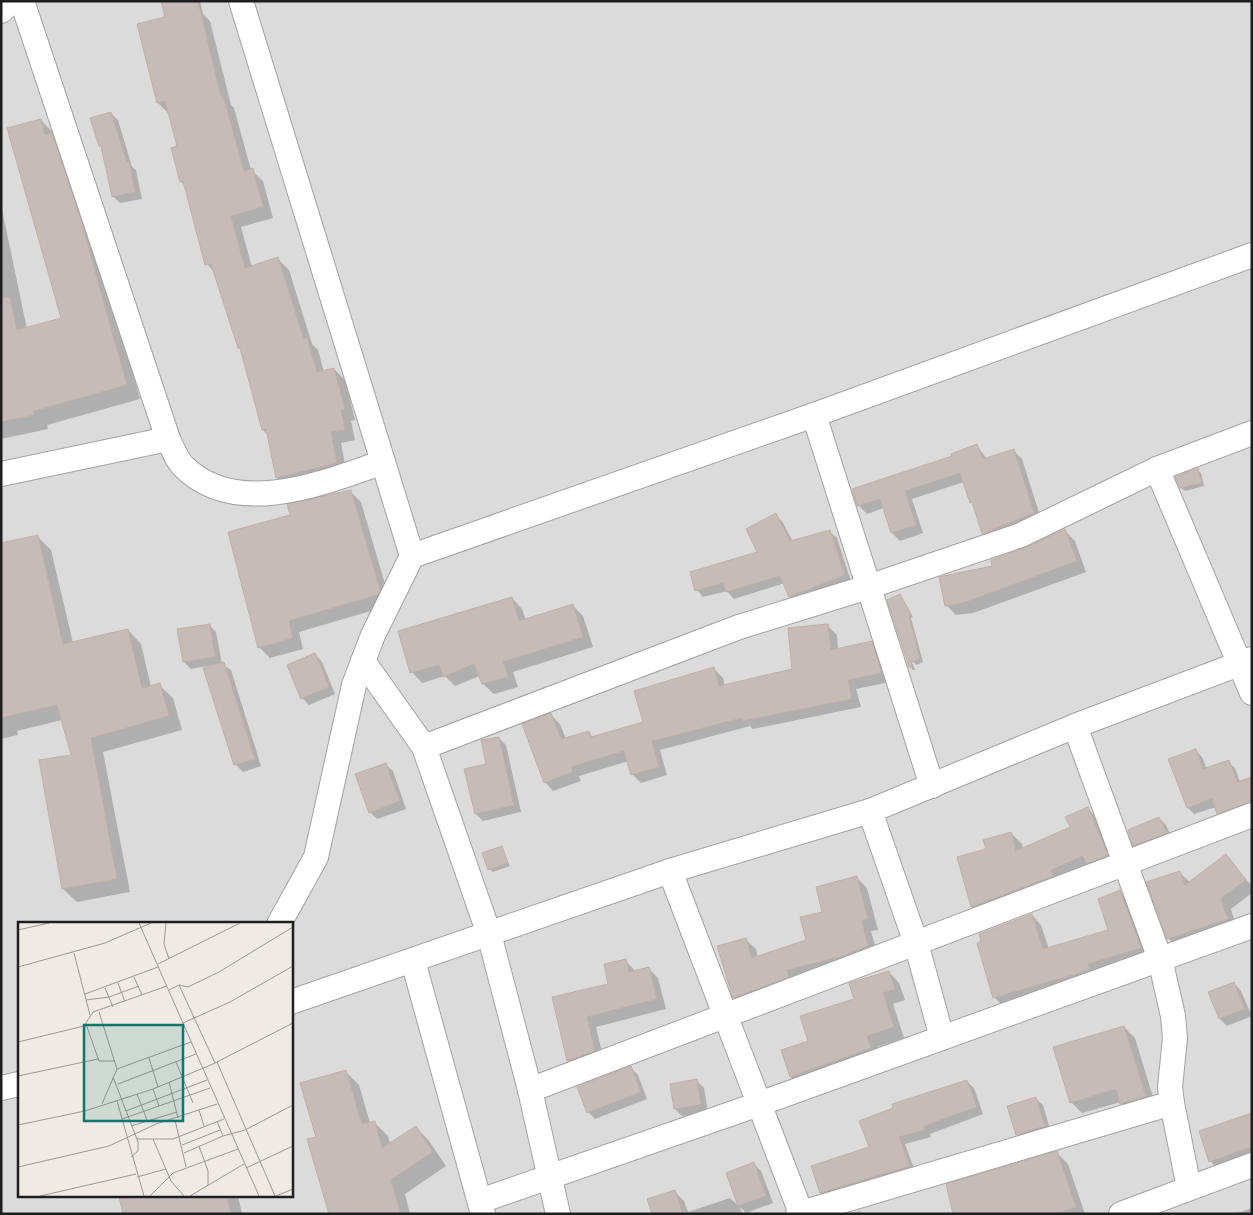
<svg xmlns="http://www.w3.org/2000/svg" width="1253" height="1215" font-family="'IBM Plex Sans',sans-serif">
  <rect width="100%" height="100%" fill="#efeae3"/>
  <path fill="#dcdbdb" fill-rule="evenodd" d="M1 1H1252V1214H1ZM19 924H291V1196H19Z"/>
  <g fill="#0003">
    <polygon points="162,1 200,1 203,14 210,21 231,105 234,108 251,170 263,181 273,218 241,227 252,267 278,259 289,270 312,344 318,350 324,372 334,369 345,380 355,420 351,421 355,440 341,443 347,474 288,489 277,478 268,435 263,430 242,351 239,348 215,273 207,264 186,186 181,182 173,149 179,147 169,114 158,103 167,18"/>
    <polygon points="111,113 118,120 132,167 136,170 142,199 120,203 113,196 103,149 100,146"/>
    <polygon points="41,120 55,135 95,236 140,399 47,425 48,429 1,439 1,205 27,329 62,319"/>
    <polygon points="977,446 987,459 1013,450 1022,459 1042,522 992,541 984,533 964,482 912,499 923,533 900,541 892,533 884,508 867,514 859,506"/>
    <polygon points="1197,470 1201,473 1204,486 1185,491 1181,488"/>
    <polygon points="350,491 361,502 390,601 388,606 299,632 303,649 270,658 259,647"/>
    <polygon points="775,515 782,521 793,542 830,532 837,538 851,582 797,603 790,596 785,583 734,599 727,591 703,597 697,590 759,553"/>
    <polygon points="1065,531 1075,541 1086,572 973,613 956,615 946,605 993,567"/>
    <polygon points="37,536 51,550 73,643 128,630 141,644 151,687 159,685 173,698 182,730 103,752 130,892 77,902 63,889 72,756 62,720 17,731 18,735 1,739 1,545"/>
    <polygon points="900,595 913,617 911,618 923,662 916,665 910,658 915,670 913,670 910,667"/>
    <polygon points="512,598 522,609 526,620 573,606 583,616 593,647 513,672 518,687 494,694 483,684 480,676 455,686 445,676 422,683 412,672"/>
    <polygon points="209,625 216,632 222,664 231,670 261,766 243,772 235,764 212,665 191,669 184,662"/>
    <polygon points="828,626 837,635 838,649 871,643 880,652 890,682 856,689 861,707 753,729 750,726 660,750 667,775 641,783 632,774 629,761 579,776 581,781 553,791 545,782 551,715 560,724 566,739 589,733 594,738 645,723 714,669 723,678 725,686 793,670"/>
    <polygon points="315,654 322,662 335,694 309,705 302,698"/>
    <polygon points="499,738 506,745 521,812 483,821 476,814 487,764"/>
    <polygon points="1195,750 1202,757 1207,769 1228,762 1235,768 1240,782 1252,778 1252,809 1225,820 1216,807 1194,814 1188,808 1170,760"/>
    <polygon points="385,764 393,771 406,809 377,819 370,812"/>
    <polygon points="1088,809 1099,820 1118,866 983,917 972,907 959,858 987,850 1011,833 1022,844 1023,849 1072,828"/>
    <polygon points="1159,818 1166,825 1173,840 1141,852 1134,845"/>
    <polygon points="501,847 510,866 493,872 490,869"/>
    <polygon points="1225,856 1252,886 1252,893 1231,909 1237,929 1178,948 1168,938 1179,872 1190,882"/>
    <polygon points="857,878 867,888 878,930 871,931 878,957 745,1008 734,997 745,939 756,949 758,957 807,940 823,913"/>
    <polygon points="1120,892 1130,902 1150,958 1004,1007 994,997 1032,915 1041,925 1049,949 1109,931"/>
    <polygon points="625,960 636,972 648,968 658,978 666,1009 596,1027 604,1061 578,1070 568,1061 553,998 610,985"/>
    <polygon points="889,972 899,983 905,1000 893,1004 904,1038 877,1047 881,1059 802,1088 791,1077 809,1042"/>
    <polygon points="1234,983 1241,991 1252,1016 1227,1026 1220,1019 1210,993"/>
    <polygon points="1124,1027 1135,1038 1156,1107 1132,1114 1121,1102 1082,1113 1071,1102"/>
    <polygon points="631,1068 638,1075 647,1099 595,1119 588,1112"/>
    <polygon points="345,1071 359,1085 370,1123 374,1122 388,1136 390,1144 416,1127 429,1141 446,1166 405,1194 410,1214 330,1214 318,1138"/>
    <polygon points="697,1081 704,1088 708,1112 682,1116 675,1109"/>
    <polygon points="966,1081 974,1088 983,1114 930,1134 931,1137 905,1144 916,1174 828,1200 821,1193 871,1148"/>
    <polygon points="1035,1098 1043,1105 1051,1133 1025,1141 1018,1134"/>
    <polygon points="1252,1114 1252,1157 1218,1169 1210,1161"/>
    <polygon points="1057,1153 1068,1164 1085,1214 954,1214"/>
    <polygon points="754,1164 761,1171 773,1203 746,1213 740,1207 742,1214 654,1214 674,1191 684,1201 688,1212 730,1198 739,1206 727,1173"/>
    <polygon points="120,1196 238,1196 242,1214 124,1214"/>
    <polygon points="1252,1208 1252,1214 1235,1214"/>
    <polygon points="860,1211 862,1214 852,1214"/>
  </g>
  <g fill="#c7bbb7" stroke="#c2aea5">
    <polygon points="161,1 198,1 221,96 223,95 244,171 253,168 263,207 231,216 245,268 278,257 304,339 307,338 317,372 334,368 345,409 341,410 345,430 331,432 337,463 276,478 266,429 262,430 240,348 238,348 211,264 205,265 183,181 180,182 171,148 177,146 165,101 157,103 137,24 165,17"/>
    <polygon points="111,112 127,162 129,161 135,192 112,197 101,146 99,146 90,118"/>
    <polygon points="41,119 45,135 52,133 81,220 127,385 34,411 34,415 1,422 1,297 10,297 17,330 61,318 7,128"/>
    <polygon points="977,444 983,459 1014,449 1034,513 982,534 972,502 970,503 960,473 905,491 916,525 891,533 880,499 857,506 852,489 952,456 951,454"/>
    <polygon points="1198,468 1202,483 1180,488 1175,477"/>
    <polygon points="351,490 380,590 377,595 289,621 293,638 258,648 228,532 290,515 287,504"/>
    <polygon points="776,513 790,541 830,530 845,575 789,597 780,576 726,592 723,583 695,591 690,572 757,552 746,529"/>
    <polygon points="1065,529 1077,561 963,603 945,606 939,577 992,566 991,560 1027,547"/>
    <polygon points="38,535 63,644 128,629 142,688 160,683 169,716 91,738 117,879 62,889 39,760 71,755 57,705 1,718 1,543"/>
    <polygon points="900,594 911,614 909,615 920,659 912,662 909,659 913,667 909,667 887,600"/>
    <polygon points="512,597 519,621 573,604 583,637 503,662 509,677 482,684 474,664 443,677 439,665 410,673 398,631"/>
    <polygon points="210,624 215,657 183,662 177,629"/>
    <polygon points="828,624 831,650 872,641 882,673 848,680 852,699 743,721 742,718 652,741 659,767 631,775 624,751 571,767 573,772 544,783 522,724 551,713 561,739 589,731 591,737 643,722 634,691 714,667 719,686 792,669 788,628"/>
    <polygon points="315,653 329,687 301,699 287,665"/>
    <polygon points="224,662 255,759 234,765 203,668"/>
    <polygon points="499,737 514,805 475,814 464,769 486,764 481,740"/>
    <polygon points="1196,749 1203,769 1229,760 1237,782 1252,777 1252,802 1217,814 1212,799 1187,808 1168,759"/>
    <polygon points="386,763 400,801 369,813 355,774"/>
    <polygon points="1088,807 1108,855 1086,864 1083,856 1051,870 1053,876 971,907 957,857 986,849 983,840 1011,832 1016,851 1070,827 1065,817"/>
    <polygon points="1159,817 1167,833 1133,846 1128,830"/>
    <polygon points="502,846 508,863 488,870 482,853"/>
    <polygon points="1226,854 1246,880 1221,898 1228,919 1167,939 1146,882 1180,871 1185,885"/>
    <polygon points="857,876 868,919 862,921 868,946 840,957 787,970 789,977 733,998 717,946 746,938 752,958 806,940 800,917 822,912 816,887"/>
    <polygon points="1120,890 1141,948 1088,964 1090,970 993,998 977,943 981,941 979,934 1032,914 1043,949 1108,930 1098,899"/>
    <polygon points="626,959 629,972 649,967 657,999 587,1017 595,1051 567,1061 552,997 608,984 604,964"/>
    <polygon points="889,971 895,989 883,993 894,1027 867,1036 871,1048 790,1077 781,1050 808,1041 800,1016 854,999 849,983"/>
    <polygon points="1234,982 1245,1009 1219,1019 1208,992"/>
    <polygon points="1124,1026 1146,1096 1120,1104 1116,1089 1070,1103 1053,1047"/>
    <polygon points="631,1066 641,1092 587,1113 577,1087"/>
    <polygon points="346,1070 362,1124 375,1121 382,1148 416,1126 433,1152 391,1180 401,1214 329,1214 307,1139 316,1137 300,1083"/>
    <polygon points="697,1079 701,1105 674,1109 670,1084"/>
    <polygon points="967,1080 977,1107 924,1126 925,1130 899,1137 910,1166 820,1193 811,1166 869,1147 859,1121 893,1108 892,1104"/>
    <polygon points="1036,1097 1045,1126 1016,1135 1007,1106"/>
    <polygon points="1252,1113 1252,1147 1209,1162 1199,1131"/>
    <polygon points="1057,1151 1076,1207 1055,1214 953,1214 946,1184"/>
    <polygon points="754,1162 766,1196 738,1206 726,1173"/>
    <polygon points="675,1190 683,1214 652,1214 647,1199"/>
    <polygon points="119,1196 227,1196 231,1214 123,1214"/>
  </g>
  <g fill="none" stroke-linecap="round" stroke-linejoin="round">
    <defs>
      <g id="minor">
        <path d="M22 1 168 439C172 447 176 459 183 466 235 519 324 483 383 462"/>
        <polyline points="241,1 412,556"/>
        <polyline points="1,11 12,1"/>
        <polyline points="814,415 932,786"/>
        <polyline points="1157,469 1252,693"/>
        <polyline points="1,474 168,439"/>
        <polyline points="363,661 424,747 489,934 530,1090 558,1214"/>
        <polyline points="1075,726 1160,959 1173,1016 1175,1038 1170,1087 1172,1103 1189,1188"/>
        <polyline points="424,747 739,627 868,587 1021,535 1157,469 1252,433"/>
        <polyline points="870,811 916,943 942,1038"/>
        <polyline points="670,871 801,1213"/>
        <polyline points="279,924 316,857 354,685 373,635 412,556 814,415 1252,255"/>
        <polyline points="413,961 483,1214"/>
        <polyline points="291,1002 670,871 870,811 1075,726 1252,659"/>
        <polyline points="1,1088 19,1084"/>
        <polyline points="530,1090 1252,815"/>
        <polyline points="480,1201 759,1104 1252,926"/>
        <polyline points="798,1214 1172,1103"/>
        <polyline points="1121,1214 1252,1165"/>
      </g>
    </defs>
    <use href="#minor" stroke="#a2a2a2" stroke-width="26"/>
    <use href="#minor" stroke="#fff" stroke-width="24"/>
  </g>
  <g transform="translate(18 922)">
    <rect width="275" height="275" fill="#efeae3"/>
    <path fill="none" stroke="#9b9894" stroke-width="1" d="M121 1 241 274M148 1 146 22 151 37M0 8 31 1M56 31 72 93M140 42 222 1M0 45 87 21 133 1M116 55 124 73M100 61 107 80M161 63 197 141M87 66 95 85M151 68 161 63 170 65 201 50 275 5M67 72 140 45M68 78 91 75 121 64M81 90 99 147 84 182M165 101 212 80 275 44M68 102 81 139H97M0 120 66 104 75 90 149 64M131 136 140 165M158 140 175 181M199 140 257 274M99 147 173 120M0 154 80 137M95 155 120 220V229L113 235M151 160 160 196M100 162 178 132M135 167 141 184M119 172 129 198M99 179 126 274M181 188 186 204M108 189 189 158M104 197 192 166M157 198 168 245M199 199 205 214M0 203 67 189 135 167 195 142 275 101M113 204 159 190M119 217H155L206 197M135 217 153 259 166 274M164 223 202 208M181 224 190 249V263M166 231 205 214 227 208 275 183M0 245 91 224 138 202 199 182M228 246 275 224M119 255 148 247M22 274 118 252M132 274 155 251 220 227M172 274 226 242M258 274 275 267"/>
    <path fill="#0f766e" fill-opacity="0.15" stroke="#0f766e" stroke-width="2.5" d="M66 103H165V199H66Z"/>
    <rect width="275" height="275" fill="none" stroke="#1e1e1e" stroke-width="2.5"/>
  </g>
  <rect width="1253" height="1215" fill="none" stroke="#1e1e1e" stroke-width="5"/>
</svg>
